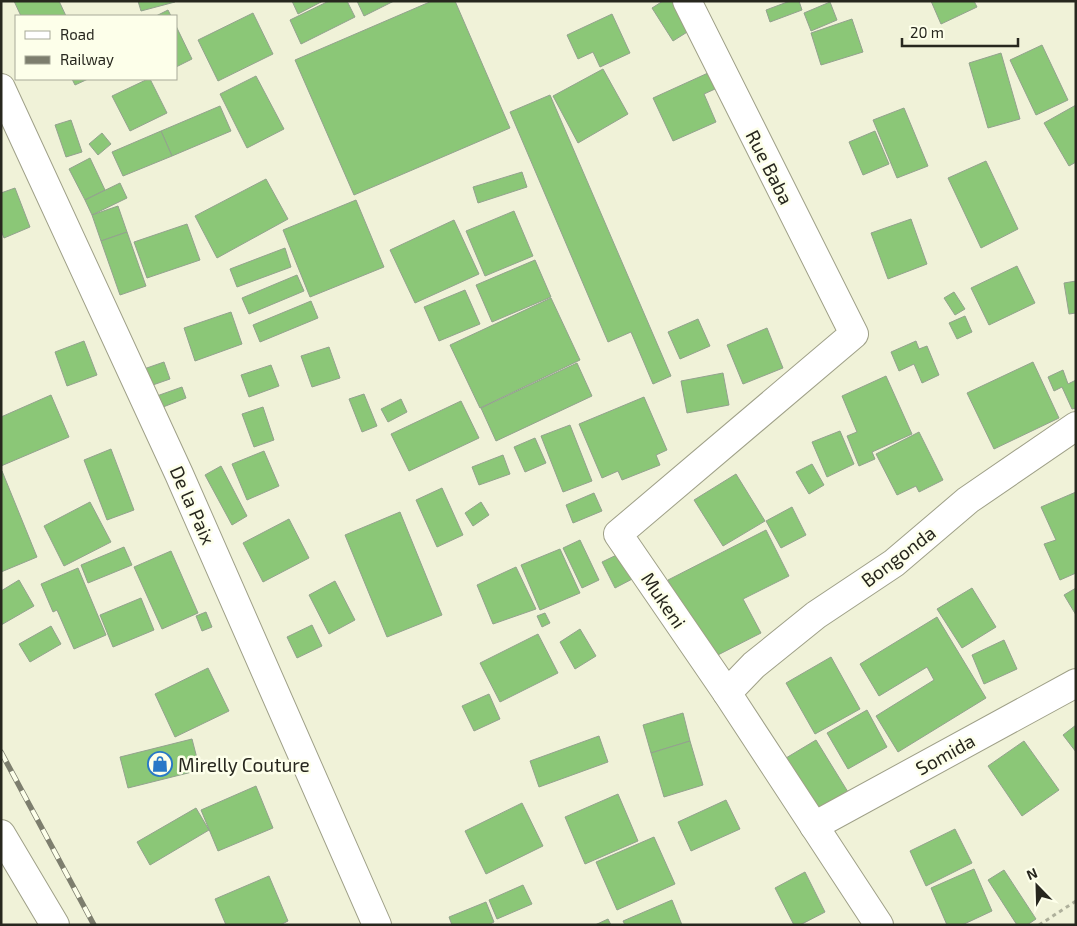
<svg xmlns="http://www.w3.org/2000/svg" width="1077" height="926" font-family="'Exo 2',sans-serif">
  <rect width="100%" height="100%" fill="#f0f2d8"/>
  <g fill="#8bc777" stroke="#93a28e">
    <polygon points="14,1 59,1 66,16 21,16"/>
    <polygon points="138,1 175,1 175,2 141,11"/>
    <polygon points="292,1 323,1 298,14"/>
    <polygon points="329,1 347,1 355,17 301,44 290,20"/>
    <polygon points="357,1 394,1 364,16"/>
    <polygon points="432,1 455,1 510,128 354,195 295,60"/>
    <polygon points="663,1 675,1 692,29 673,41 652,8"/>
    <polygon points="790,1 799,1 802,10 770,22 766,10"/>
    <polygon points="931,1 974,1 977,7 941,24"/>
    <polygon points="830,2 837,20 811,31 804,13"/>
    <polygon points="168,10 171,16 156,16"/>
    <polygon points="253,13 273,54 218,81 198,40"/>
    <polygon points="612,14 630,53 600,67 593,52 578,59 567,35"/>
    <polygon points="852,19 863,52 821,65 811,33"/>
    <polygon points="176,26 192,59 176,67"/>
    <polygon points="1042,45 1068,100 1036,115 1010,60"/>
    <polygon points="1001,53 1020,119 988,128 969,63"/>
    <polygon points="603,69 628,114 578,143 553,96"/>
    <polygon points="708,73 715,89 704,94 716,122 673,141 653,98"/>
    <polygon points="256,76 284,129 247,148 220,94"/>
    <polygon points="72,79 88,79 75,85"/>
    <polygon points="148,79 150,79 167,113 130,131 112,96"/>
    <polygon points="550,95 671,376 653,384 631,332 608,342 510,112"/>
    <polygon points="1076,105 1076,162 1069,166 1044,123"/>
    <polygon points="220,106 231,131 172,156 161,131"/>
    <polygon points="904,108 928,166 897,178 873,120"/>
    <polygon points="71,120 82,152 66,157 55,125"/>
    <polygon points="161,131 172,156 123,176 112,152"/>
    <polygon points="875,131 889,164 863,175 849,142"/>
    <polygon points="102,133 111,144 98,155 89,144"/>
    <polygon points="90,158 105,190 85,200 69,169"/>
    <polygon points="986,161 1018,229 981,248 948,178"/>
    <polygon points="522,172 527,187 478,203 473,187"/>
    <polygon points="266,179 288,219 217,258 195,216"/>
    <polygon points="120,183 127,198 92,215 85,200"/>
    <polygon points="15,188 30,227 4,238 1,230 1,193"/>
    <polygon points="356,200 384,267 310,297 283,230"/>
    <polygon points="118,206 127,232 101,241 92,215"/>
    <polygon points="514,211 533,256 485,276 466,231"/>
    <polygon points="911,219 927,264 888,279 871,233"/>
    <polygon points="454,220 479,274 415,303 390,250"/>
    <polygon points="187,224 200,260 147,278 134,242"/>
    <polygon points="127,232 146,286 120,295 101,241"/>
    <polygon points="285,248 291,267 237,287 230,269"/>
    <polygon points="535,260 551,297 492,322 476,285"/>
    <polygon points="1017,266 1035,303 989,325 971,288"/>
    <polygon points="297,275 304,291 249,314 242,298"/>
    <polygon points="1076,281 1076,313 1069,314 1064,283"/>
    <polygon points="465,290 480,324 439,341 424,307"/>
    <polygon points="954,292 965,309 955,315 944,298"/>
    <polygon points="551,298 580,360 480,408 450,345"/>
    <polygon points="311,301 318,318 260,342 253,325"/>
    <polygon points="231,312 242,344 195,361 184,328"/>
    <polygon points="965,316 972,332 957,339 949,323"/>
    <polygon points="698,319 710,346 680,359 668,332"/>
    <polygon points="767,328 783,368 743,384 727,345"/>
    <polygon points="84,341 97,375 67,386 55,352"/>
    <polygon points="916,341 919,349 927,346 939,375 922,383 914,364 899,371 891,352"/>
    <polygon points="329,347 340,378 312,387 301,356"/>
    <polygon points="164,362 170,379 147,387 141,370"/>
    <polygon points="1033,362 1059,418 994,449 967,393"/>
    <polygon points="577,363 592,396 496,441 481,408"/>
    <polygon points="271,365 279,386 249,397 241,375"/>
    <polygon points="1063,370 1068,384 1076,380 1076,408 1072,409 1062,387 1054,391 1048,377"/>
    <polygon points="723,373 729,405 687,413 681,381"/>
    <polygon points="886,376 912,434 872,452 875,459 859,466 847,436 857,432 842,396"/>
    <polygon points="182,387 186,398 158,409 154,397"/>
    <polygon points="364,394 377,426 362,432 349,399"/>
    <polygon points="51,395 69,437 1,466 1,417"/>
    <polygon points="644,397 667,450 656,455 660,465 622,480 618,471 602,478 579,424"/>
    <polygon points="401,399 407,412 388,422 381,409"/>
    <polygon points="461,401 479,438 409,471 391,434"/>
    <polygon points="263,407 274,440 254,447 242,414"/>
    <polygon points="570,425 592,481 563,492 541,436"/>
    <polygon points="840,431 854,464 827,477 812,442"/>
    <polygon points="919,432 943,480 919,492 916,486 897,495 876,454"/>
    <polygon points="535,438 546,463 525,472 514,447"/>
    <polygon points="111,449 134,510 107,520 84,460"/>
    <polygon points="264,451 279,486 247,500 232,464"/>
    <polygon points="503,455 510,474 479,485 472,467"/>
    <polygon points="812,464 824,485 809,494 796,472"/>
    <polygon points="221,466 247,516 232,525 205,475"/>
    <polygon points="2,471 37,557 1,572 1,472"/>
    <polygon points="736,474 765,521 723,546 694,500"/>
    <polygon points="442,488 463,535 437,547 416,500"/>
    <polygon points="1076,492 1076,573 1060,580 1044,544 1056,540 1041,507"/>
    <polygon points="594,493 602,511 573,523 566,505"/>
    <polygon points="90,502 111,542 64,566 44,526"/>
    <polygon points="481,502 489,515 473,526 465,513"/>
    <polygon points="792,507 806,535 781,548 766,521"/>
    <polygon points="400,512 442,615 387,637 345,535"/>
    <polygon points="289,519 309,558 263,582 243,543"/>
    <polygon points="766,530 789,576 743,599 761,633 708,660 668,580"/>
    <polygon points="580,540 599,580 582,588 563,548"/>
    <polygon points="124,547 132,565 88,583 81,565"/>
    <polygon points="560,549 580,593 540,610 521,565"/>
    <polygon points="171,551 198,613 162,629 134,567"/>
    <polygon points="625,551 638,576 615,588 602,562"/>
    <polygon points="516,567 536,609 493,624 477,585"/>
    <polygon points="78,568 106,635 74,649 57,610 53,612 41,584"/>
    <polygon points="19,580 34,606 1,625 1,591"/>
    <polygon points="335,581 355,620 329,634 309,595"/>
    <polygon points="972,588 996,627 962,648 937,609"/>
    <polygon points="1076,588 1076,615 1064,595"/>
    <polygon points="141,598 154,630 113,647 100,615"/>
    <polygon points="206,612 212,627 202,631 196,616"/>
    <polygon points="545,613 550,623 542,627 537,616"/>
    <polygon points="937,617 986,698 898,752 876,716 934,680 927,667 879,696 860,664"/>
    <polygon points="312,625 322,646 297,658 287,637"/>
    <polygon points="51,626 61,644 30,662 19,644"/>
    <polygon points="580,629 596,656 575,669 560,642"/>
    <polygon points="538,634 558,673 500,702 480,663"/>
    <polygon points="1004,640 1017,669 984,684 972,655"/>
    <polygon points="831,657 860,709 815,734 786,683"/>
    <polygon points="208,668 229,711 175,737 155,694"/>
    <polygon points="489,694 500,719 474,731 462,706"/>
    <polygon points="867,710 887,747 848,769 827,733"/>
    <polygon points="683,713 690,741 651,753 643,725"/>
    <polygon points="1076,725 1076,752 1063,735"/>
    <polygon points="599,736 608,762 539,787 530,761"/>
    <polygon points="192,739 200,770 128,788 120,757"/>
    <polygon points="816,740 848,792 814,813 781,761"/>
    <polygon points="690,741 703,785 664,797 651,753"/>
    <polygon points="1024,741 1059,790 1022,816 988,766"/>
    <polygon points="256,786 273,828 218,851 201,810"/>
    <polygon points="618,794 638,841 585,864 565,817"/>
    <polygon points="726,800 740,829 691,851 678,822"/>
    <polygon points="522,803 543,846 486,874 465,831"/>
    <polygon points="196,808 209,830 150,865 137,842"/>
    <polygon points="955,829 972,863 926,886 910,851"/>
    <polygon points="654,837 675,884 617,910 596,862"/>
    <polygon points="974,869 992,911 962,925 947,925 931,888"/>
    <polygon points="1004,870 1036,919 1027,925 1017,925 988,880"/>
    <polygon points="805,872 825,912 800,925 794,925 775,888"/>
    <polygon points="269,876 288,921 280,925 226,925 215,899"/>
    <polygon points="523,885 532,904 497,919 489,900"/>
    <polygon points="672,900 682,925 625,925 623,921"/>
    <polygon points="486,902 494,922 488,925 452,925 449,917"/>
    <polygon points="608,919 611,925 595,925"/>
  </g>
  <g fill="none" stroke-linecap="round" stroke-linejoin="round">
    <defs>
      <g id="minor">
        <polyline points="687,1 854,334 618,534 727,693 879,925"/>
        <polyline points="1,88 179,474 377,925"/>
        <polyline points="727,693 754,665 816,615 894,563 968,500 1076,426"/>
        <polyline points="814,826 1076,683"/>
        <polyline points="1,834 55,925"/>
      </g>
    </defs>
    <use href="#minor" stroke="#9fa088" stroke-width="30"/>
    <polyline stroke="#aeb09b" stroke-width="3" stroke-dasharray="4 4" stroke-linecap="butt" points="1039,925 1076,901"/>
    <use href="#minor" stroke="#fff" stroke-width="28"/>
    <defs>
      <polyline id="rail" points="1,752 94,925"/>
    </defs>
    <use href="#rail" stroke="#7d7e6e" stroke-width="5.5"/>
    <use href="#rail" stroke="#fdffea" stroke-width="4" stroke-dasharray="11" stroke-linecap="butt"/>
  </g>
  <defs>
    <symbol id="shop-ring" viewBox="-11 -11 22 22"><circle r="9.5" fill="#fdffea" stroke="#2878c7" stroke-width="1.5"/><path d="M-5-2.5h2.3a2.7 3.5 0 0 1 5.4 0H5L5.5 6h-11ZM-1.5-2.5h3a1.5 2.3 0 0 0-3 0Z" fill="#2878c7"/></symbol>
  </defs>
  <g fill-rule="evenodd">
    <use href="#shop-ring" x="146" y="750" width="28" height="28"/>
  </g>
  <g text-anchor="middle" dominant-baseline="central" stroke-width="5" stroke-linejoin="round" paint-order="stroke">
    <g font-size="19" fill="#27271e" stroke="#fdffea">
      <text transform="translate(770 167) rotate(63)">Rue Baba</text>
      <text transform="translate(193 505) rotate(66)">De la Paix</text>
      <text transform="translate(898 556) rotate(-37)">Bongonda</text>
      <text transform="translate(664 600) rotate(56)">Mukeni</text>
      <text transform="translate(945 754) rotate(-29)">Somida</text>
    </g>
    <g font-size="19" fill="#27271e" stroke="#fdffea" text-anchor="start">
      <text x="178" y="764">Mirelly Couture</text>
    </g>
  </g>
  <rect width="1077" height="926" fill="none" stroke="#27271e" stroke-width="5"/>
  <rect x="15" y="15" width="162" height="65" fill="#fdffea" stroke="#a7a998"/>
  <rect x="25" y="31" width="25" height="8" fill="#ffffff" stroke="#a7a998"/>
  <text x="60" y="40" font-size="15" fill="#27271e">Road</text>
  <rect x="25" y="56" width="25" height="8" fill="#7d7e6e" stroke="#a7a998"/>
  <text x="60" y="65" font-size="15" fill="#27271e">Railway</text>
  <g transform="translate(1037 886) rotate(337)" stroke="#fdffea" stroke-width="4" paint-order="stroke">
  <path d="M0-4L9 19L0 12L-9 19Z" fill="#27271e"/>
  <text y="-8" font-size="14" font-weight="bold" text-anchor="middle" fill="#27271e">N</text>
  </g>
  <path d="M902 38v8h116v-8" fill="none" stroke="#27271e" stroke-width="2.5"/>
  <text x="910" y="38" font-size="15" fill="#27271e" stroke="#fdffea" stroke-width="4" paint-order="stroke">20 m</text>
</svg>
